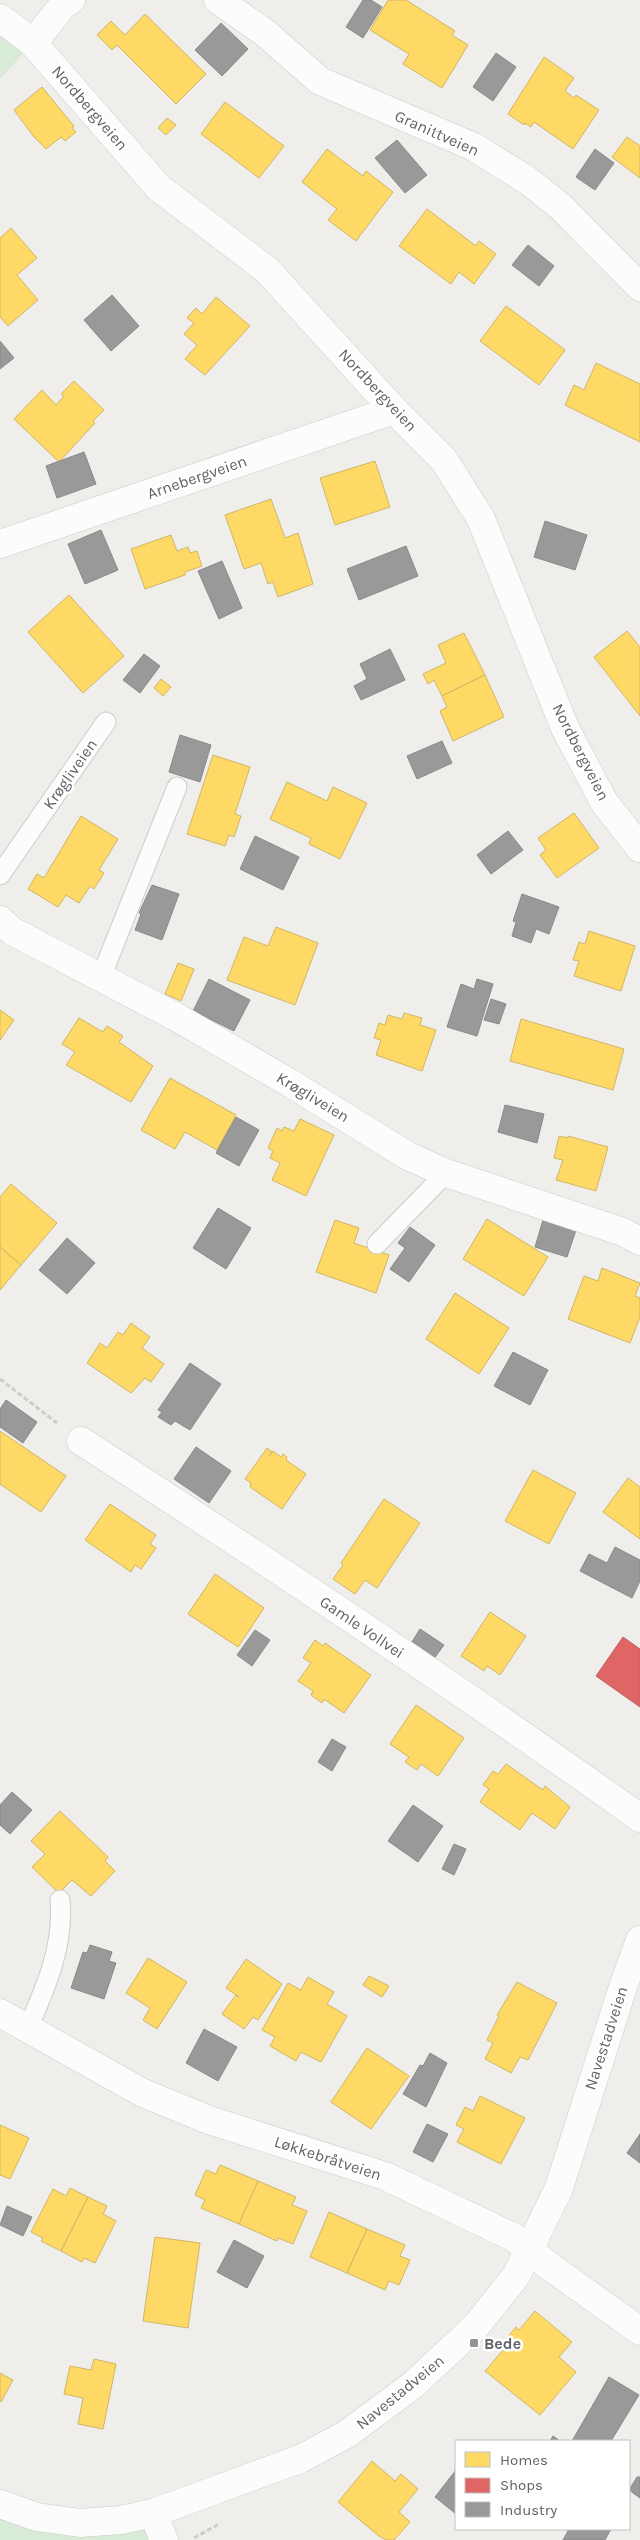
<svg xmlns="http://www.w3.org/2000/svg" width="640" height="2540" font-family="Karla,sans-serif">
  <rect width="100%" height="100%" fill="#efeeea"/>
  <g fill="#d8ebd6">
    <polygon points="0,18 33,43 0,79"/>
    <polygon points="0,2504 37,2517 153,2513 164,2540 0,2540"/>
  </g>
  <g fill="#ffd966" stroke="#cfb667">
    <polygon points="388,0 406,0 455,31 452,35 468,45 442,88 403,64 409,54 370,30"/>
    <polygon points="145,14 206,74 176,104 117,45 112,50 97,35 111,21 125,35"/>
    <polygon points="544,57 574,78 565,91 574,98 576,95 599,110 573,149 534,122 531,127 525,123 524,125 508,114"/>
    <polygon points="42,87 74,126 72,128 76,132 65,141 61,137 46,149 34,137 14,110"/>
    <polygon points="225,102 284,146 259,178 201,134"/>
    <polygon points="167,118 176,125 166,135 158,128"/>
    <polygon points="627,137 640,146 640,178 612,157"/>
    <polygon points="327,149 363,176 366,171 393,192 356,241 328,220 337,209 302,182"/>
    <polygon points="427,209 476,246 479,241 496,254 474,284 459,272 451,284 399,246"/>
    <polygon points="11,228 37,258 17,275 38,300 8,326 0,317 0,238"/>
    <polygon points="216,297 250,326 205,375 185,359 197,345 184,334 194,323 187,318 196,308 202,314"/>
    <polygon points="506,306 565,350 539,385 480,341"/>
    <polygon points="596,363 640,384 640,442 565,405 574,385 584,390"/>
    <polygon points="74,381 104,410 93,421 95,423 59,462 14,419 42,390 56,405 64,396 61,394"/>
    <polygon points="375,461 390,507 335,525 320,478"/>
    <polygon points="271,499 285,538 298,533 313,584 278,597 273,582 268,584 261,563 244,569 225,515"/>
    <polygon points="171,535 177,551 188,547 190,553 197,551 202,566 185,572 185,575 145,589 131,549"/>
    <polygon points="69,595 124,656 83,693 28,632"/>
    <polygon points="627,631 640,647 640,716 594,657"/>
    <polygon points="464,633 485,675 442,696 434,680 428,684 423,674 446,663 438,645"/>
    <polygon points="485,675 504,717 453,741 440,711 447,707 442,696"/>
    <polygon points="161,679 171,687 163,696 154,688"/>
    <polygon points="213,755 250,767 235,814 241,816 234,837 229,835 225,846 187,834"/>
    <polygon points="287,782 327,801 333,787 367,803 340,859 309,844 311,838 270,819"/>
    <polygon points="574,813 599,848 557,878 540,855 546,850 538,838"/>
    <polygon points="81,816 118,839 99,870 104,873 94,889 90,886 79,903 66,895 58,907 28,889 37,874 44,878"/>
    <polygon points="276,927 318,943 295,1005 227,980 244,937 268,946"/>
    <polygon points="589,931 635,946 621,991 574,976 579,961 573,960 579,942 585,944"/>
    <polygon points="178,963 194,969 181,1001 165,994"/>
    <polygon points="0,1010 14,1020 0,1040"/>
    <polygon points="404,1013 422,1018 420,1025 436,1030 422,1071 376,1055 381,1040 374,1038 379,1023 385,1025 388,1015 402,1019"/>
    <polygon points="79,1018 103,1032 107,1026 123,1036 119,1042 153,1066 131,1102 66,1065 75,1052 62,1044"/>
    <polygon points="521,1019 624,1049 613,1090 510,1061"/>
    <polygon points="170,1078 236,1115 217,1150 185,1132 175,1149 141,1130"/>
    <polygon points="300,1119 334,1135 306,1196 272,1180 280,1163 270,1158 273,1151 268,1148 277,1128 282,1131 284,1127 294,1131"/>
    <polygon points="559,1136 568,1138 568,1136 608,1147 596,1191 556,1180 563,1160 554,1158"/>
    <polygon points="11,1184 57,1223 21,1265 0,1247 0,1197"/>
    <polygon points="487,1219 548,1257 524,1296 463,1259"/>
    <polygon points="335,1220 359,1228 354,1243 389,1255 376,1293 316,1272"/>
    <polygon points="0,1247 21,1265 0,1290"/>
    <polygon points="602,1268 640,1283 635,1296 640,1298 640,1317 630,1343 568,1319 584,1276 598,1281"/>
    <polygon points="455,1293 509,1328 479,1374 426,1339"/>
    <polygon points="131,1323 150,1337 142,1348 164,1364 151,1382 145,1378 131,1393 87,1363 100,1343 107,1348 118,1332 123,1335"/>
    <polygon points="0,1431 66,1476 41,1512 0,1484"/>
    <polygon points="267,1448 272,1452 269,1456 273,1451 281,1457 283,1454 287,1457 286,1460 306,1474 282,1509 250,1487 251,1483 245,1479"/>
    <polygon points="533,1470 576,1493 549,1544 505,1521"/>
    <polygon points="628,1478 640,1487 640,1539 603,1512"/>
    <polygon points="384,1499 420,1523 377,1588 365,1580 355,1594 333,1579 343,1565 341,1563"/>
    <polygon points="110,1504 156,1535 150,1544 156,1548 141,1569 135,1565 131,1572 85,1540"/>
    <polygon points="215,1574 264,1608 238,1647 188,1614"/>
    <polygon points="490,1612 526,1636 500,1675 487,1666 484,1671 461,1656"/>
    <polygon points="315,1640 323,1646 325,1643 371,1675 344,1713 324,1699 322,1703 311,1695 313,1691 298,1681 311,1663 303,1658"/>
    <polygon points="416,1705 464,1738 438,1776 421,1764 417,1770 405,1762 409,1757 390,1744"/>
    <polygon points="506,1764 543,1790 545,1786 570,1807 555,1829 532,1813 520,1830 480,1802 489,1789 483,1785 493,1771 498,1774"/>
    <polygon points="60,1811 108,1857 105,1861 115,1871 91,1896 72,1880 59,1893 32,1867 45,1854 31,1841"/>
    <polygon points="148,1958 187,1982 157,2029 143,2020 150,2008 126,1993"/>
    <polygon points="246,1959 282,1984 258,2020 253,2017 244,2029 222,2014 236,1995 239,1997 226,1988"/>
    <polygon points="369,1976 389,1986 382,1997 363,1985"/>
    <polygon points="308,1977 334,1992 327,2004 347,2016 321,2062 301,2052 296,2061 270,2046 275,2037 262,2030 288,1983 301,1990"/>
    <polygon points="517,1982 557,2003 528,2060 520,2057 511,2073 485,2059 493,2043 487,2040 499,2016 497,2015"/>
    <polygon points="367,2048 409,2076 371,2129 331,2102"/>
    <polygon points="480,2096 525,2118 501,2164 457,2142 464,2129 456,2125 465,2107 473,2111"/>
    <polygon points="0,2125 29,2138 10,2179 0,2175"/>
    <polygon points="220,2165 258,2181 239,2224 201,2208 205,2200 195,2195 206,2170 216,2174"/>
    <polygon points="258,2181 296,2197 292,2205 307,2211 293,2244 278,2238 277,2241 239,2224"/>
    <polygon points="70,2188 88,2197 61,2251 41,2241 43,2238 31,2232 53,2189 66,2196"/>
    <polygon points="88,2197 107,2206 103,2214 116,2221 95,2263 84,2258 82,2262 61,2251"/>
    <polygon points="329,2212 367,2229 347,2273 310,2257"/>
    <polygon points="367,2229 405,2245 400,2256 410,2260 399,2285 389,2281 385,2290 347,2273"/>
    <polygon points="155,2237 200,2243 188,2328 143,2321"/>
    <polygon points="535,2311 572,2342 559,2357 576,2372 540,2415 485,2371 510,2342 506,2339 516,2327 519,2330"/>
    <polygon points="94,2359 116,2364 103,2429 78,2424 83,2398 64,2394 70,2366 91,2370"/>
    <polygon points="0,2373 13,2380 1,2402 0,2401"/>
    <polygon points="372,2461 395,2481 401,2474 418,2489 399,2512 410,2522 394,2540 386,2540 379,2536 338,2502"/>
  </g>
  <polygon fill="#e06666" stroke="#b96567" points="623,1637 640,1649 640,1707 596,1676"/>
  <g fill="#999" stroke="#88898a">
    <polygon points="363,0 371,0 382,7 363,38 346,27"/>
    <polygon points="221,23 248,49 222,76 195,50"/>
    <polygon points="496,53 516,67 493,101 473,87"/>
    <polygon points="397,140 427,175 405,193 375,158"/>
    <polygon points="595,149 614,163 595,190 576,177"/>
    <polygon points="528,245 554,266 539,286 512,265"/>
    <polygon points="112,295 139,326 111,351 84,320"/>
    <polygon points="0,341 14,358 0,369"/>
    <polygon points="84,452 96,484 57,498 46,466"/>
    <polygon points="545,521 587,535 575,570 534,557"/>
    <polygon points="101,530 118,570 85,584 68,544"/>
    <polygon points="406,546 418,576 359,600 347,569"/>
    <polygon points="222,561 242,608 219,619 198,571"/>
    <polygon points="390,649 405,680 361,700 354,686 367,679 360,664"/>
    <polygon points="144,654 160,666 140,693 123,680"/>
    <polygon points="180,735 211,745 200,782 169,772"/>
    <polygon points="442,741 452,763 417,779 407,756"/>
    <polygon points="508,831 523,850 491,874 477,855"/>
    <polygon points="255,836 299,857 283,890 240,869"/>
    <polygon points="152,885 179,894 162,940 135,930 141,914 139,913"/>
    <polygon points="522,894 559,907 549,934 536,929 531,943 512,936 516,922 513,921"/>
    <polygon points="209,979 250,1000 234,1031 193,1011"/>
    <polygon points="477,979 493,984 477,1036 447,1027 461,984 474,989"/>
    <polygon points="491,999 506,1004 499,1024 484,1020"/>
    <polygon points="505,1105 544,1114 537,1143 498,1132"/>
    <polygon points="236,1117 259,1130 239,1166 216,1153"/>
    <polygon points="218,1208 251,1228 226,1269 193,1248"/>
    <polygon points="543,1220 576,1230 567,1257 535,1247"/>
    <polygon points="410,1227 435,1245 409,1282 390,1269 405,1248 398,1243"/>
    <polygon points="67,1238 95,1263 67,1294 39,1270"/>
    <polygon points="513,1352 548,1370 530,1405 494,1386"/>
    <polygon points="190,1363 221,1384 190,1430 175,1421 171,1425 158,1417 162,1412 158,1410"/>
    <polygon points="6,1400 37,1422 23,1443 0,1427 0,1409"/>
    <polygon points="196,1447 231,1471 209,1503 174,1479"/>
    <polygon points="615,1547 640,1560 640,1581 632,1598 580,1571 589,1554 607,1563"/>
    <polygon points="420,1629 444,1645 433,1660 410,1645"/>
    <polygon points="255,1630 270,1640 252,1666 237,1655"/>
    <polygon points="332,1739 346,1747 332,1771 318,1762"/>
    <polygon points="12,1792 32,1810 10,1834 0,1825 0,1805"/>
    <polygon points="413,1805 443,1826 418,1862 388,1841"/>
    <polygon points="454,1844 466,1849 454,1875 442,1869"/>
    <polygon points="90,1945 112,1952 109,1961 116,1963 104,1999 71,1988 83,1952 87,1953"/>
    <polygon points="204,2029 237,2047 218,2081 186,2063"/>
    <polygon points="430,2053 447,2063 426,2107 403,2094 420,2065 423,2066"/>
    <polygon points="427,2124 448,2134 433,2162 413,2152"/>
    <polygon points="640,2134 640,2163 627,2153"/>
    <polygon points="7,2206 32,2217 23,2236 0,2225"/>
    <polygon points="234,2240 264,2256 247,2288 217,2272"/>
    <polygon points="609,2377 639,2395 611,2441 572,2441"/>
    <polygon points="553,2436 560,2441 550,2441"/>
    <polygon points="456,2470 456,2514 435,2497"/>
    <polygon points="637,2477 640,2477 640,2498 629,2490"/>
    <polygon points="569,2529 611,2529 605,2540 563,2540"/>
  </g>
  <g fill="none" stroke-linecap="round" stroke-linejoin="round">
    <defs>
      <g id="service">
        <polyline points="0,875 106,722"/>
        <polyline points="101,977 177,787"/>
        <polyline points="377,1244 446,1173"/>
        <path d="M28 2028C46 1987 64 1946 60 1900"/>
      </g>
      <g id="minor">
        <polyline points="218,0 264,32 320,81 474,147 527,180 560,206 640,287"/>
        <polyline points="0,18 33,43 159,188 267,270 394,410 444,460 481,519 565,728 604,802 640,848"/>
        <polyline points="33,43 64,4 71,0"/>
        <polyline points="0,544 394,410"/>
        <polyline points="0,920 12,931 178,1018 290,1083 408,1156 446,1173 623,1232 640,1241"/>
        <path d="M81 1441C270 1563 457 1687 640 1818"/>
        <polyline points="0,2013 143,2093 209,2120 385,2176 513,2237 549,2266 640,2331"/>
        <polyline points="153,2513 164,2540"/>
      </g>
      <polyline id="tertiary" points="0,2504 37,2517 80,2523 121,2520 153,2513 300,2459 347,2434 413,2385 476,2326 516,2276 559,2188 623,1987 640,1940"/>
    </defs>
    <use href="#service" stroke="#cbcccc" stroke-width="21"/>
    <use href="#minor" stroke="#cbcccc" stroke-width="29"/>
    <use href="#tertiary" stroke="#cbcccc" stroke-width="29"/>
    <g stroke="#cacfcc" stroke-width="3" stroke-dasharray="5 2.5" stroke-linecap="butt">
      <polyline points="0,1379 57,1423"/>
      <polyline points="194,2538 219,2524"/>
    </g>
    <use href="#service" stroke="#fdfcfc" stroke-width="19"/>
    <use href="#minor" stroke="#fdfcfc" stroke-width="28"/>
    <use href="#tertiary" stroke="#fdfcfc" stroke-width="28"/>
  </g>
  <rect fill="#919496" stroke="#fff" stroke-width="2" x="469" y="2338" width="10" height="10" rx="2.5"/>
  <g text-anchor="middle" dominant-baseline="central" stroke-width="5" stroke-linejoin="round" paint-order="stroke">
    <g font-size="16" fill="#5f6368" stroke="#fff">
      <text transform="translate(90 108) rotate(49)">Nordbergveien</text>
      <text transform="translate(437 133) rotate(24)">Granittveien</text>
      <text transform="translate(378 390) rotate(47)">Nordbergveien</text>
      <text transform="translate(197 477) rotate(-19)">Arnebergveien</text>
      <text transform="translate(581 752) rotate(63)">Nordbergveien</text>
      <text transform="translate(70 774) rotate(-55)">Krøgliveien</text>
      <text transform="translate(313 1097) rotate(31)">Krøgliveien</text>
      <text transform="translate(362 1627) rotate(34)">Gamle Vollvei</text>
      <text transform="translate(606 2038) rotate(-72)">Navestadveien</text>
      <text transform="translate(328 2158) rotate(18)">Løkkebråtveien</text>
      <text transform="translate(400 2392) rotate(-39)">Navestadveien</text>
    </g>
    <g font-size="16" font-weight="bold" fill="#5f6368" stroke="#fff" text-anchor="start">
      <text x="484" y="2343">Bede</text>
    </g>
  </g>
  <rect x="455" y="2440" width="175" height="90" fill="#ffffff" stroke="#bfc1c3"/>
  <rect x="465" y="2452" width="25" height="15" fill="#ffd966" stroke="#bfc1c3"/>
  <text x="500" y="2465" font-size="15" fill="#5f6368">Homes</text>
  <rect x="465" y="2478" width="25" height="15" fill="#e06666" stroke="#bfc1c3"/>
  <text x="500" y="2490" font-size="15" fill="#5f6368">Shops</text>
  <rect x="465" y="2502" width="25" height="15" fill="#999999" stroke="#bfc1c3"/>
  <text x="500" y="2515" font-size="15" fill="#5f6368">Industry</text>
</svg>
